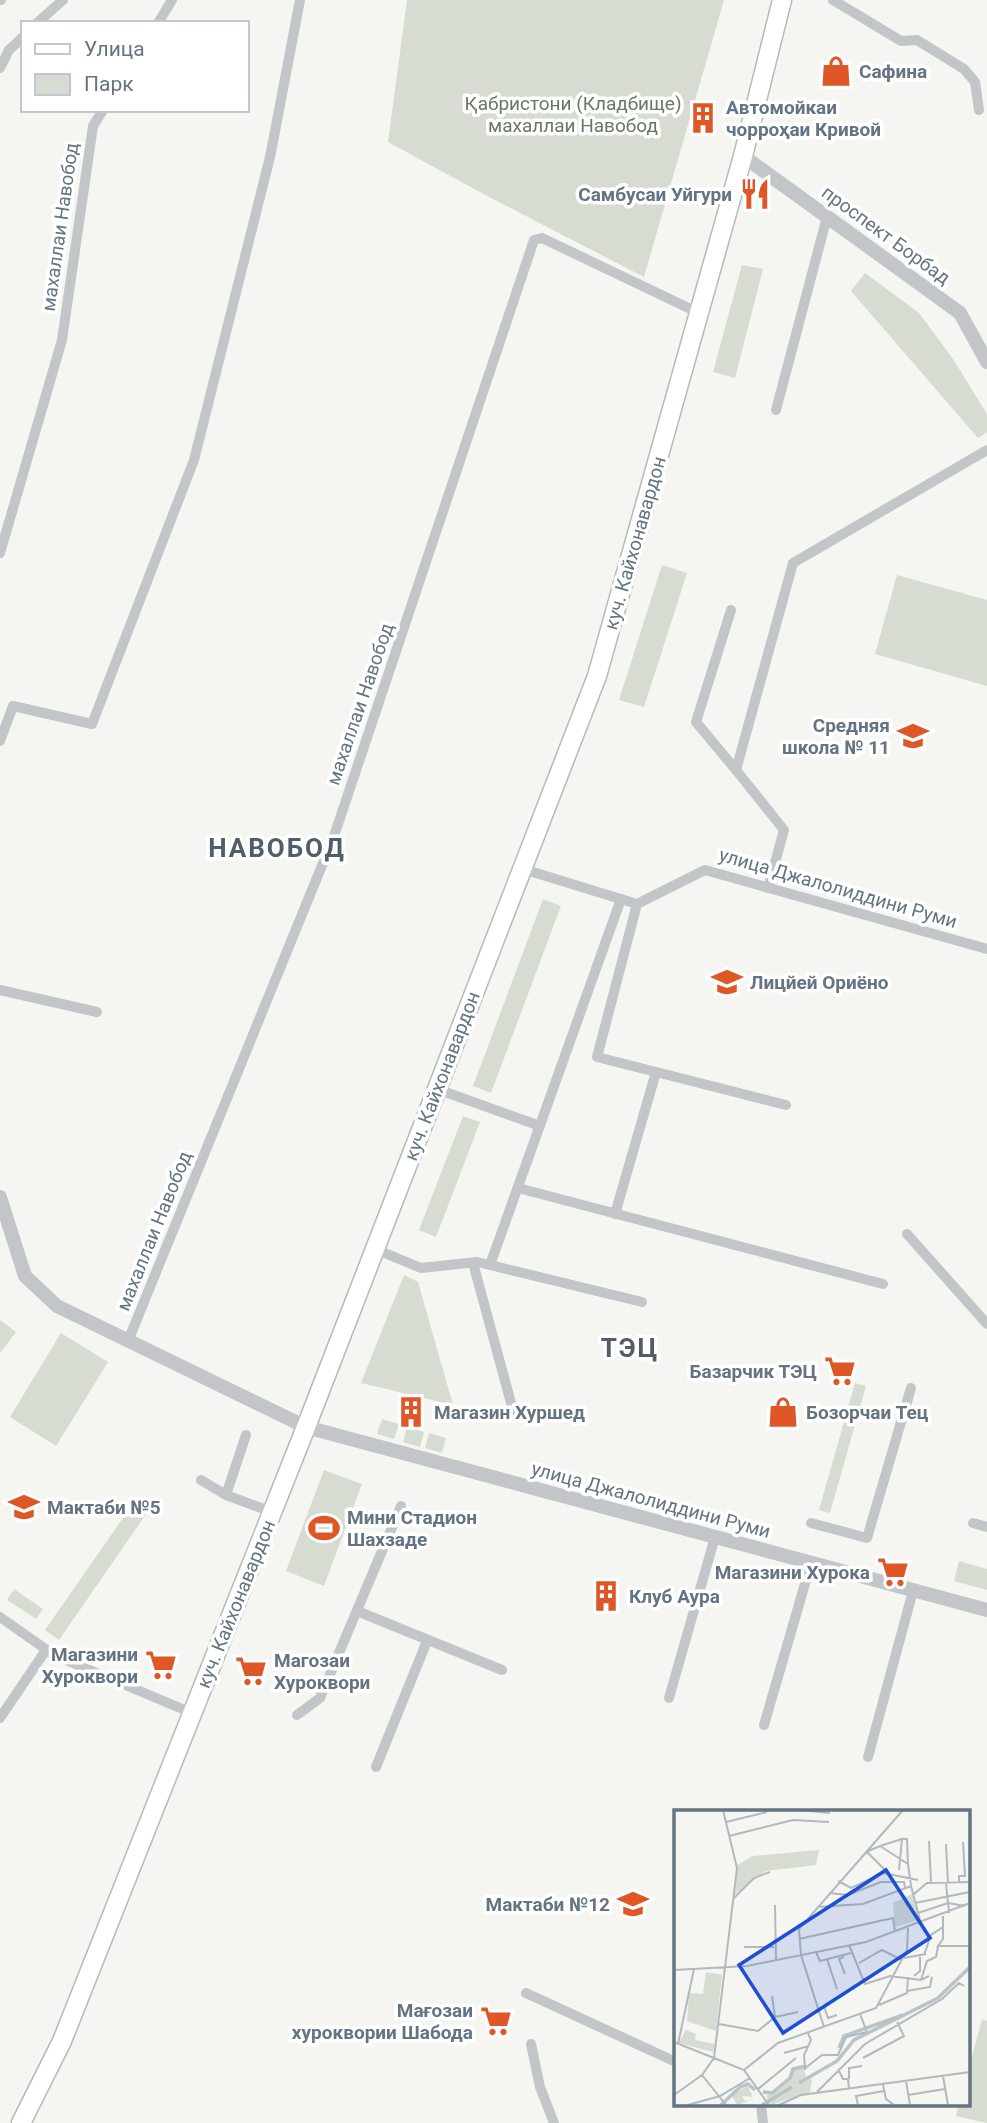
<svg xmlns="http://www.w3.org/2000/svg" width="987" height="2123" font-family="Roboto,sans-serif">
  <rect width="100%" height="100%" fill="#f5f5f1"/>
  <g fill="#d6dcd2">
    <polygon points="407,0 724,0 644,277 491,198 388,142"/>
    <polygon points="742,265 763,269 735,378 713,372"/>
    <polygon points="865,273 919,313 953,359 987,414 987,432 978,438 851,291"/>
    <polygon points="662,565 687,573 644,707 619,700"/>
    <polygon points="897,575 987,600 987,686 875,654"/>
    <polygon points="543,899 561,906 491,1093 473,1086"/>
    <polygon points="463,1116 480,1122 436,1237 419,1230"/>
    <polygon points="404,1275 418,1282 453,1405 361,1383"/>
    <polygon points="0,1320 16,1332 0,1353"/>
    <polygon points="61,1333 108,1362 56,1446 10,1417"/>
    <polygon points="855,1383 866,1386 830,1513 819,1510"/>
    <polygon points="382,1419 399,1424 394,1439 377,1434"/>
    <polygon points="407,1427 424,1432 420,1447 403,1442"/>
    <polygon points="429,1433 446,1438 442,1453 425,1448"/>
    <polygon points="324,1470 362,1484 324,1586 286,1571"/>
    <polygon points="137,1498 151,1507 59,1640 45,1630"/>
    <polygon points="959,1561 987,1569 987,1590 954,1581"/>
    <polygon points="14,1589 43,1609 36,1619 7,1600"/>
    <polygon points="982,2019 987,2021 987,2123 956,2116 959,2104 968,2104 968,2072"/>
  </g>
  <g fill="none" stroke-linecap="round" stroke-linejoin="round">
    <defs>
      <polyline id="primary" points="21,2123 62,2041 306,1427 597,676 743,156 782,0"/>
    </defs>
    <use href="#primary" stroke="#b5b9bd" stroke-width="21"/>
    <g stroke="#c2c6c9" stroke-width="10">
      <polyline points="0,0 1,0"/>
      <polyline points="833,0 901,41 917,40 964,69 975,82 979,110"/>
      <polyline points="37,23 63,0"/>
      <polyline points="158,23 172,0"/>
      <polyline points="0,68 9,50 23,37"/>
      <polyline points="776,410 827,217"/>
      <polyline points="0,553 62,340 93,126 103,110"/>
      <polyline points="731,610 696,722 736,770"/>
      <polyline points="0,741 13,706 92,724 194,460 270,157 300,0"/>
      <polyline points="523,869 637,904 705,870 987,949"/>
      <polyline points="768,888 784,830 736,770 793,563 987,450"/>
      <polyline points="637,904 597,1057 786,1105"/>
      <polyline points="0,990 97,1012"/>
      <polyline points="437,1089 540,1126"/>
      <polyline points="518,1188 883,1284"/>
      <polyline points="615,1214 656,1072"/>
      <polyline points="907,1234 987,1324"/>
      <polyline points="375,1249 421,1268 477,1262 490,1265 621,899"/>
      <polyline points="473,1263 514,1414"/>
      <polyline points="490,1265 642,1302"/>
      <polyline points="128,1341 334,836 534,240 542,238 699,313"/>
      <polyline points="201,1480 226,1495 272,1512"/>
      <polyline points="226,1495 246,1435"/>
      <polyline points="811,1523 867,1538 911,1388"/>
      <polyline points="973,1523 987,1527"/>
      <polyline points="357,1611 502,1670"/>
      <polyline points="0,1617 54,1655 192,1713"/>
      <polyline points="669,1698 715,1537"/>
      <polyline points="297,1715 320,1698 401,1506"/>
      <polyline points="0,1718 46,1650"/>
      <polyline points="764,1725 811,1563"/>
      <polyline points="868,1757 913,1591"/>
      <polyline points="376,1767 427,1641"/>
      <polyline points="526,1993 676,2062"/>
      <polyline points="531,2044 540,2087 554,2123"/>
      <polyline points="761,2104 763,2123"/>
    </g>
    <g stroke="#c2c6c9" stroke-width="14">
      <polyline points="743,156 960,313 987,362"/>
      <polyline points="0,1197 25,1276 57,1306 306,1427 987,1610"/>
    </g>
    <use href="#primary" stroke="#fff" stroke-width="18"/>
  </g>
  <defs>
    <symbol id="shop-bare" viewBox="-9 -9 18 18"><path d="M-5-2.5h2.3a2.7 3.5 0 0 1 5.4 0H5L5.5 6h-11ZM-1.5-2.5h3a1.5 2.3 0 0 0-3 0Z" fill="#df5627" stroke="#fff" stroke-width="2.5" paint-order="stroke"/></symbol>
    <symbol id="building-bare" viewBox="-9 -9 18 18"><path d="M-4-6H4V6H1V3H-1V6H-4ZM-2.5-4.3h1.7v1.8h-1.7ZM.8-4.3h1.7v1.8H.8ZM-2.5-1h1.7V.8h-1.7ZM.8-1h1.7V.8H.8Z" fill="#df5627" stroke="#fff" stroke-width="2.5" paint-order="stroke"/></symbol>
    <symbol id="restaurant-bare" viewBox="-9 -9 18 18"><path d="M-5-6h1v4h1v-4h1v4h1v-4h1v5L-1.5 .5V6h-2V.5L-5-1ZM5-6V6H3V1.5H1.5Q1.5-4 5-6Z" fill="#df5627" stroke="#fff" stroke-width="2.5" paint-order="stroke"/></symbol>
    <symbol id="school-bare" viewBox="-9 -9 18 18"><path d="M0-5L7-2L0 1L-7-2ZM-4 1L0 2.5L4 1V4Q0 6-4 4Z" fill="#df5627" stroke="#fff" stroke-width="2.5" paint-order="stroke"/></symbol>
    <symbol id="supermarket-bare" viewBox="-9 -9 18 18"><path d="M-6-5.5h2.5l.6 2H6L4.5 2H-2.5L-4.4-4H-6ZM-1.5 3.2a1.3 1.3 0 1 0 .1 0ZM3 3.2a1.3 1.3 0 1 0 .1 0Z" fill="#df5627" stroke="#fff" stroke-width="2.5" paint-order="stroke"/></symbol>
    <symbol id="stadium-bare" viewBox="-9 -9 18 18"><path d="M0-5a6.5 5 0 1 0 0 10a6.5 5 0 1 0 0-10ZM-3.5-1.8h7v3.6h-7Z" fill="#df5627" stroke="#fff" stroke-width="2.5" paint-order="stroke"/></symbol>
  </defs>
  <g fill-rule="evenodd">
    <use href="#shop-bare" x="814" y="49" width="44" height="44"/>
    <use href="#building-bare" x="681" y="96" width="44" height="44"/>
    <use href="#restaurant-bare" x="733" y="172" width="44" height="44"/>
    <use href="#school-bare" x="891" y="714" width="44" height="44"/>
    <use href="#school-bare" x="705" y="960" width="44" height="44"/>
    <use href="#supermarket-bare" x="818" y="1349" width="44" height="44"/>
    <use href="#building-bare" x="389" y="1390" width="44" height="44"/>
    <use href="#shop-bare" x="761" y="1390" width="44" height="44"/>
    <use href="#school-bare" x="2" y="1485" width="44" height="44"/>
    <use href="#stadium-bare" x="302" y="1506" width="44" height="44"/>
    <use href="#supermarket-bare" x="871" y="1550" width="44" height="44"/>
    <use href="#building-bare" x="584" y="1574" width="44" height="44"/>
    <use href="#supermarket-bare" x="139" y="1643" width="44" height="44"/>
    <use href="#supermarket-bare" x="229" y="1649" width="44" height="44"/>
    <use href="#school-bare" x="611" y="1882" width="44" height="44"/>
    <use href="#supermarket-bare" x="474" y="1999" width="44" height="44"/>
  </g>
  <g text-anchor="middle" dominant-baseline="central" stroke-width="7" stroke-linejoin="round" paint-order="stroke">
    <g font-size="19" font-weight="bold" fill="#647482" stroke="#fff" text-anchor="start">
      <text x="859" y="71">Сафина</text>
      <text x="726" y="107">Автомойкаи<tspan x="726" dy="22">чорроҳаи Кривой</tspan></text>
      <text x="732" y="194" text-anchor="end">Самбусаи Уйгури</text>
      <text x="890" y="725" text-anchor="end">Средняя<tspan x="890" dy="22">школа № 11</tspan></text>
      <text x="750" y="982">Лицйей Ориёно</text>
      <text x="817" y="1371" text-anchor="end">Базарчик ТЭЦ</text>
      <text x="434" y="1412">Магазин Хуршед</text>
      <text x="806" y="1412">Бозорчаи Тец</text>
      <text x="47" y="1507">Мактаби №5</text>
      <text x="347" y="1517">Мини Стадион<tspan x="347" dy="22">Шахзаде</tspan></text>
      <text x="870" y="1572" text-anchor="end">Магазини Хурока</text>
      <text x="629" y="1596">Клуб Аура</text>
      <text x="138" y="1654" text-anchor="end">Магазини<tspan x="138" dy="22">Хуроквори</tspan></text>
      <text x="274" y="1660">Магозаи<tspan x="274" dy="22">Хуроквори</tspan></text>
      <text x="610" y="1904" text-anchor="end">Мактаби №12</text>
      <text x="473" y="2010" text-anchor="end">Мағозаи<tspan x="473" dy="22">хуроквории Шабода</tspan></text>
    </g>
    <g font-size="19" fill="#677963" stroke="#fff">
      <text x="573" y="103">Қабристони (Кладбище)<tspan x="573" dy="22">махаллаи Навобод</tspan></text>
    </g>
    <g font-size="19" fill="#647482" stroke="#fff">
      <text transform="translate(60 227) rotate(-82)">махаллаи Навобод</text>
      <text transform="translate(886 235) rotate(36)">проспект Борбад</text>
      <text transform="translate(635 543) rotate(-74)">куч. Кайхонавардон</text>
      <text transform="translate(360 704) rotate(-71)">махаллаи Навобод</text>
      <text transform="translate(838 888) rotate(16)">улица Джалолиддини Руми</text>
      <text transform="translate(442 1076) rotate(-69)">куч. Кайхонавардон</text>
      <text transform="translate(154 1231) rotate(-68)">махаллаи Навобод</text>
      <text transform="translate(651 1500) rotate(15)">улица Джалолиддини Руми</text>
      <text transform="translate(236 1604) rotate(-68)">куч. Кайхонавардон</text>
    </g>
    <g font-size="26" font-weight="bold" letter-spacing="2" fill="#525d67" stroke="#fff">
      <text x="277" y="848">НАВОБОД</text>
      <text x="630" y="1348">ТЭЦ</text>
    </g>
  </g>
  <g transform="translate(674 1810)">
    <rect width="296" height="296" fill="#f5f5f1"/>
    <path d="M145 40 142 55 92 61 61 84 63 55 79 46ZM238 84 245 110 221 117 219 93ZM32 162 48 165 42 221 13 211 15 183 29 184ZM15 213 12 220 22 224 21 230 41 234 39 242 5 233ZM129 257 133 270 138 269 136 282 97 295 92 286 116 269 119 259ZM74 276 79 287 68 286 71 291 80 289 63 295 57 284Z" fill="#d6dcd2"/>
    <path fill="none" stroke="#b9c4c8" stroke-width="3.5" d="M165 238 170 226 229 205M125 273 163 251 180 230 264 188 296 157M89 282 98 283 116 268 119 259 132 256M47 295 66 277 74 274 81 280M88 295 118 277"/>
    <path fill="none" stroke="#b2b9be" stroke-width="2" d="M125 0 156 3M52 12 93 2M55 26 119 10 155 12M228 29H233L234 54M255 31 257 72M272 34 274 73M206 36 228 29 225 60M192 41 215 64M194 41 206 36 234 54 237 76M164 71 177 78 209 63 244 70M285 72V66H291L289 32M272 73 275 103M155 83 174 85 207 72H230L231 78M240 84 253 73 295 72M60 88 80 68 96 62M241 93 296 82M101 95 102 150M143 97 189 94 237 76 247 114M244 103 274 93 291 96M269 106V129L264 136H296M125 129 219 108 221 122M175 135 191 174 216 166 247 170 255 166M70 137H100M142 142 146 151 177 143M250 145 257 125 269 117M170 147 165 149 171 164M230 148 252 144M153 149 163 179M185 153 208 140 228 150M0 160 73 156 192 132 296 93M240 166 246 161V147M247 170 253 151 262 147 264 137M233 181 256 177 258 167M205 195 233 183 234 167M150 196 154 208 163 205M101 207 124 202M45 214 84 221 101 207 98 186M150 217 127 145 125 119 229 0M0 232 70 260 95 295M4 234 20 159M110 243 135 236M189 248 230 226 223 212M130 259 148 245H164L172 227 193 222 186 204M164 259 169 269H174L175 279M70 260 104 233 202 198 233 140 234 118M131 260 130 245 137 230 134 223M28 265 52 295M269 266 274 295M175 269V258L188 256M232 271 236 295M209 275 212 289 220 295M84 279 122 248M143 282 191 234 268 189 285 173 290 176M0 285 28 265 40 248 63 58 49 0M234 285 271 279M14 295 46 286 76 268M105 295 127 285 296 262M184 295 182 286 210 281"/>
    <path fill="#1d4ed8" fill-opacity="0.15" stroke="#1d4ed8" stroke-width="3.5" d="M212 60 256 128 109 223 65 155Z"/>
    <rect width="296" height="296" fill="none" stroke="#647482" stroke-width="3.5"/>
  </g>
  <rect x="21" y="21" width="228" height="91" fill="#ffffff" stroke="#c1c7cd" stroke-width="2"/>
  <rect x="35" y="44" width="35" height="10" fill="#ffffff" stroke="#c1c7cd" stroke-width="2"/>
  <text x="84" y="56" font-size="21" fill="#647482">Улица</text>
  <rect x="35" y="74" width="35" height="21" fill="#d6dcd2" stroke="#c1c7cd" stroke-width="2"/>
  <text x="84" y="91" font-size="21" fill="#647482">Парк</text>
</svg>
